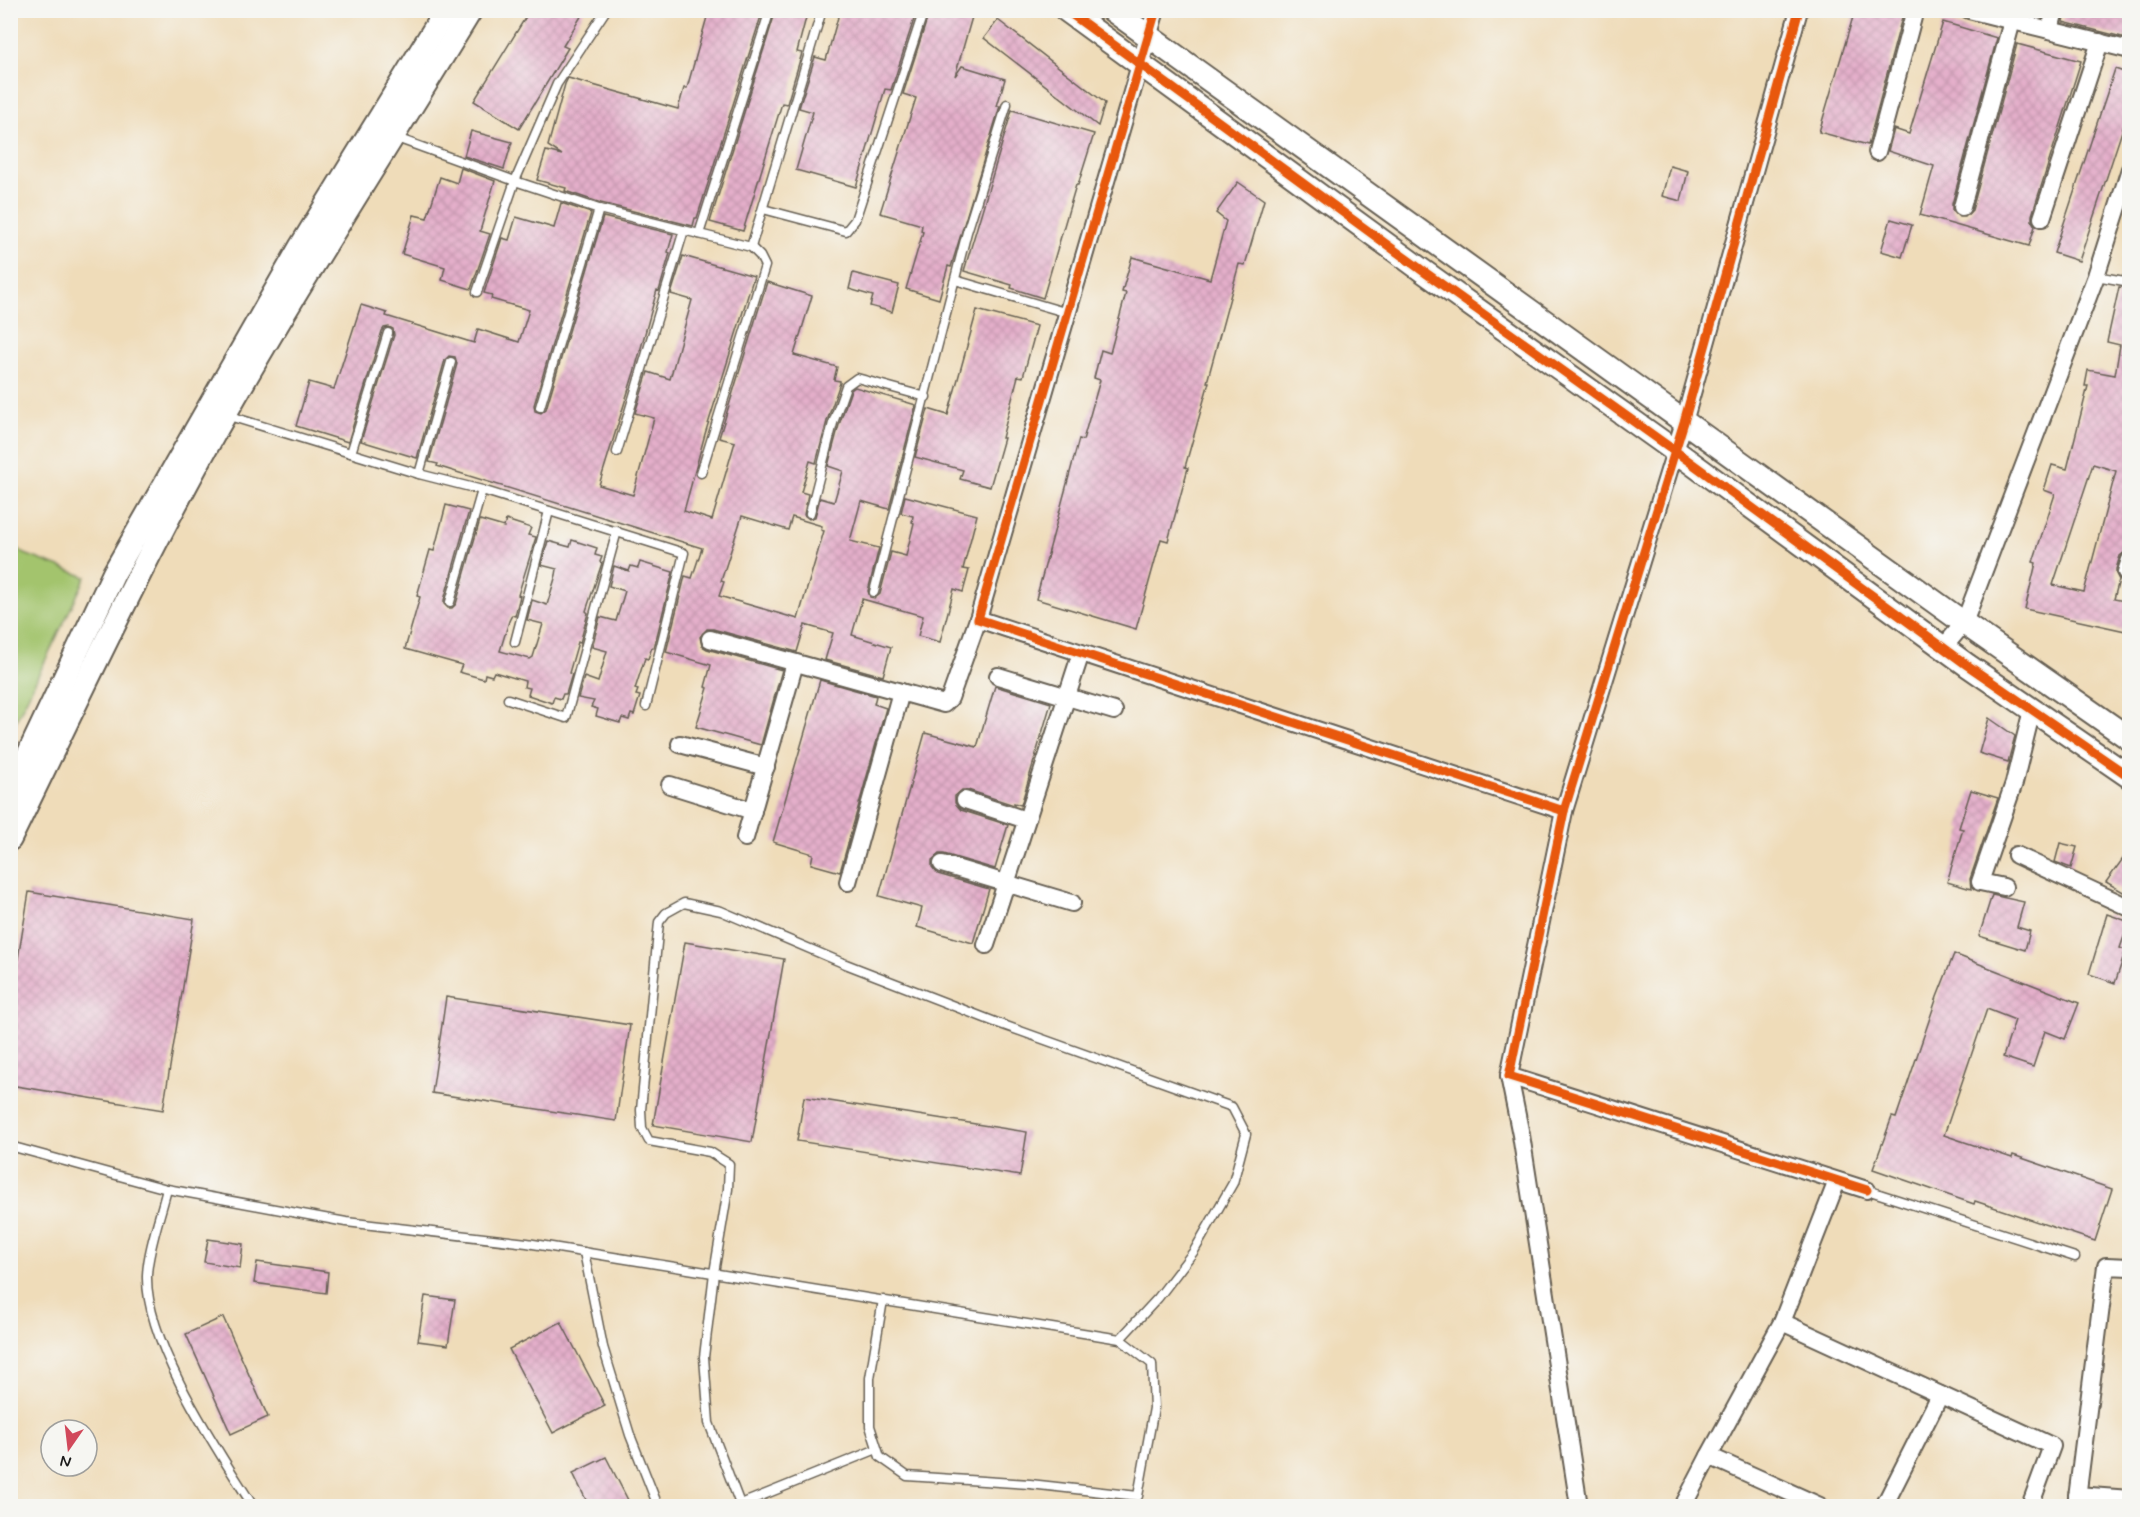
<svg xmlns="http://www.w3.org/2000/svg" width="2140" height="1517" font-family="Mynerve,sans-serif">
  <defs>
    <pattern id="building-cross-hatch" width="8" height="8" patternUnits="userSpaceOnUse" patternTransform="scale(1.5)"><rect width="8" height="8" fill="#e4afca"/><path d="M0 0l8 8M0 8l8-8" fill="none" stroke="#c396ad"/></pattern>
  </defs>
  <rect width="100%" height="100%" fill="#f6f6f2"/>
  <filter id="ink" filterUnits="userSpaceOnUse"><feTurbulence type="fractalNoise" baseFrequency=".0167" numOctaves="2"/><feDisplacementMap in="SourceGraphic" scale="12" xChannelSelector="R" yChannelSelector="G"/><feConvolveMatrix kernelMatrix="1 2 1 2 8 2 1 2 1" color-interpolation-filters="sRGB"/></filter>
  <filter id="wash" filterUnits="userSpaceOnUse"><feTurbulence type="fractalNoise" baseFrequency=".008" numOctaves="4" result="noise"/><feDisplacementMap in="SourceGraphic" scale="24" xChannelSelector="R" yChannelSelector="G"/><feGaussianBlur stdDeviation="1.35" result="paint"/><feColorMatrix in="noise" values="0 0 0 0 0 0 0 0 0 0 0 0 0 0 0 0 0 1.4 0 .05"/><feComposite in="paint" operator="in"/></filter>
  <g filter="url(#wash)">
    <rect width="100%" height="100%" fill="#efdcb9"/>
    <polygon fill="#a3c46d" stroke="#607044" stroke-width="1.5" points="11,544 25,554 86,577 11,731"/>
    <g id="blocks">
      <g fill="url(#building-cross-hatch)" fill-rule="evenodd">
        <polygon points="530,10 585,10 563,46 568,48 519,129 474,101"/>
        <polygon points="709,10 763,10 697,218 695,218 693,226 601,203 565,191 566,188 537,180 546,151 562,155 548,146 565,84 568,78 678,109 684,88 687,88"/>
        <polygon points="776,10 808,10 797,52 802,53 787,104 782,103 743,231 710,222"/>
        <polygon points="840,10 917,10 891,90 885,89 856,187 796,170 813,112 799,108 815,57 826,60"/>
        <polygon points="930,10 974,10 955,76 962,66 1005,79 997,106 1000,106 951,267 948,266 939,299 906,289 923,232 921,231 922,225 880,213 916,98 903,94"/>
        <polygon points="1855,10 1904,10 1868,145 1819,132"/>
        <polygon points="2065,10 2130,10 2130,39 2063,22"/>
        <polygon points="998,20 1105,103 1098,126 984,38"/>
        <polygon points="1943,22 1997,38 1952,204 1952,210 1959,217 1965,217 1972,210 2017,44 2081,61 2032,215 2032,221 2035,226 2029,246 1920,215 1934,166 1888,151 1894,129 1909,134"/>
        <polygon points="2115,69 2130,74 2130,107 2079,261 2054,253"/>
        <polygon points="1012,110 1094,134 1078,185 1076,185 1043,298 1011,288 1012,285 964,271"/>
        <polygon points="471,131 512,142 504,169 464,156"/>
        <polygon points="1670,166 1688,171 1681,201 1662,196"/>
        <polygon points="461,168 495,181 480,231 490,234 471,289 442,280 445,267 402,254 414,215 427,218 440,177 457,183"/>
        <polygon points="1238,182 1264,200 1245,265 1239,264 1207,382 1209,382 1185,467 1188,468 1168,541 1161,539 1136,629 1036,599 1079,439 1083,440 1100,380 1094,378 1101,350 1110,353 1126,293 1122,292 1132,257 1210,279 1226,221 1216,213"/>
        <path d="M561 203 591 213 534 405 535 411 541 413 546 409 603 217 673 234 668 252 670 253 659 291 657 290 636 366 599 485 633 495 654 418 635 413 648 372 670 379 692 300 671 294 683 256 754 276 705 434 684 511 712 520 735 442 719 438 767 282 812 296 794 355 837 367 834 380 840 381V383L827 421 816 463 810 461 801 492 808 494 804 515 809 519 815 517 820 498 834 502 843 471 828 466 839 425 851 390 855 387 916 405 889 509 861 501 850 541 879 548 868 591 870 597 875 598 880 594 891 552 906 556 914 523 912 522 913 516 901 513 905 496 977 515 963 569 969 570 963 592 954 589 940 642 918 636 923 616 862 599 852 635 891 647 883 676 825 660 833 633 805 625 797 652 713 629H707L700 637 702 646 707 649 782 670 761 745 696 727 708 688 705 687 711 665 666 652 685 576 692 578 702 548 437 466 438 464 429 462 457 364 455 357 449 356 445 360 417 458 361 441 394 335 393 329 389 327 384 328 382 331 348 442 296 426 309 382 334 389 361 305 387 313 386 316 474 343 478 329 519 342 529 310 491 299 492 295 484 293 502 238 509 240 516 217 554 228ZM742 516 788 530 792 517 822 526 821 530 824 531 798 619 719 596 724 582 721 581Z"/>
        <polygon points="1891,219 1912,225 1902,257 1881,251"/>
        <polygon points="853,273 899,285 892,312 870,306 873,296 849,289"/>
        <path d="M2119 287 2130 288V542L2127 550 2120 556 2116 569V574L2119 580 2114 599 2130 602V632L2025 609 2036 563 2033 562 2055 494 2044 490 2052 465 2067 469 2088 386H2085L2088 370 2115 375 2120 345 2107 342ZM2093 464 2116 471 2084 592 2053 585Z"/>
        <polygon points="977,310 1037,326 1023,377 1018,376 1002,438 1004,438 990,487 960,479 963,470 915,457 928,409 948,415"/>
        <polygon points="446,505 469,511 444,600 444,604 448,608 452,608 456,604 480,520 504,527 506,520 531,528 528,535 536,537 518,595 520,596 515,616 512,615 509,621 500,651 530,659 533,657 543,624 527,620 532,600 547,605 556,575 557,569 541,565 548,541 570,547 572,540 597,548 595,555 602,557 600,562 602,563 586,611 588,613 580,643 578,642 569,673 572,674 566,694 563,694 561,699 554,697 552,703 528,695 530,688 524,687 525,681 494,672 492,676 485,674 484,679 459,672 462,665 405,649 420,597 417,596 430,550 434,551"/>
        <polygon points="640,562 673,572 654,648 652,647 648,659 645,658 635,689 638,690 636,695 640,696 634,715 631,714 629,720 622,718 620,723 596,716 598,709 591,707 594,701 578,698 584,677 598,682 607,651 592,647 600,617 616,621 625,591 609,586 614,566 629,571 631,566 638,568"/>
        <polygon points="820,680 876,696 874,704 886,708 840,872 811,864 813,854 773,842"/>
        <polygon points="995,686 1051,703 1021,805 1014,803 1014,805 968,790 962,790 955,796 955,803 961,810 1008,825 995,869 944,854 939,854 932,860 932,867 938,874 989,889 973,943 917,927 922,908 879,896 925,733 977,747"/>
        <polygon points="1989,718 2015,736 2008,762 1979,753"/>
        <polygon points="1971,790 1998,798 1970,879 1971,889 1947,882 1963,829 1959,828"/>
        <polygon points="2060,843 2077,847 2071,868 2055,862"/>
        <polygon points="2130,849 2130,896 2106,882"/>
        <polygon points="29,892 194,919 163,1110 10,1085 10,1007"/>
        <polygon points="1992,895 2024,902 2017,927 2030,931 2025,950 1979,936"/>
        <polygon points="2107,914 2127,921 2127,928 2120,948 2126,950 2115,983 2089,974"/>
        <polygon points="685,942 784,959 752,1142 653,1125"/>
        <polygon points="1954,954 2079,1003 2065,1039 2045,1031 2033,1067 2003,1057 2015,1020 1987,1009 1944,1135 2012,1158 2013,1155 2112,1189 2095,1241 1975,1201 1974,1204 1873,1169 1892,1117 1896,1118 1937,997"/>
        <polygon points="446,997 630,1025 616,1121 432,1093"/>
        <polygon points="804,1097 1027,1132 1020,1176 797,1141"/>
        <polygon points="208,1239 243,1244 240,1268 204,1262"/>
        <polygon points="257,1262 328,1272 326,1293 254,1283"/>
        <polygon points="425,1296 455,1300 448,1345 418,1341"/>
        <polygon points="223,1317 268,1417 231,1434 186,1334"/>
        <polygon points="561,1322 605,1406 553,1433 509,1349"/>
        <polygon points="606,1457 631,1506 589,1506 573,1473"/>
      </g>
    </g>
  </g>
  <g filter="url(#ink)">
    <use href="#blocks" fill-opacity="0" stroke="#665f53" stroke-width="1.5"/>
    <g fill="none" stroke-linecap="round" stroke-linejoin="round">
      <defs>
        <g id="lane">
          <polyline points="394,137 515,181 599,209 540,407"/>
          <polyline points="599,209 751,247 760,256 765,266 701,473"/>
          <polyline points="763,209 846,231 855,220 924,10"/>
          <polyline points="699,234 770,10"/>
          <polyline points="751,247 822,10"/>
          <polyline points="2096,276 2130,282"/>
          <polyline points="955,280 1068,313"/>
          <polyline points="477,292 515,181 557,84 606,10"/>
          <polyline points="226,415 419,474 482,490"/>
          <polyline points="617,452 684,230"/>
          <polyline points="351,453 388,333"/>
          <polyline points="419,474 451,362"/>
          <polyline points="810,513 833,423 846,386 857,378 926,397"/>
          <polyline points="874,592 967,232 1007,104"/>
          <polyline points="450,602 482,490 684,553 646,706"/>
          <polyline points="515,642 549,511"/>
          <polyline points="508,699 566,718 617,531"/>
          <polyline points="10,1146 167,1189 346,1222 527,1243 1120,1339 1152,1364 1154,1408 1138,1496 1030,1484 907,1476 880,1457 870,1426 870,1378 883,1300"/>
          <path d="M167 1189C161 1214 148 1249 147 1275 145 1343 217 1449 253 1506"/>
          <polyline points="1867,1190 2075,1257"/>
          <polyline points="584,1252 603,1347 630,1435 658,1506"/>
          <polyline points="740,1504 709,1423 704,1357 714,1273 728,1189 729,1164 710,1152 649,1141 642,1128 641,1110 659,922 666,913 684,903 721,911 843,963 995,1022 1232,1107 1246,1134 1233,1183 1194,1251 1158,1298 1120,1339"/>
          <polyline points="736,1506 877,1449"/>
        </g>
        <g id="street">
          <polyline points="1156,10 978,619 1564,811"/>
          <polyline points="1799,10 1684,422 1564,811 1509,1076 1867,1190"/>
          <polyline points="1969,10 2130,50"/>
          <polyline points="2050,30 2055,10"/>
          <polyline points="1877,152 1915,10"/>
          <polyline points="1962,207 2012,21"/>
          <polyline points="2042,218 2100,42"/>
          <polyline points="2130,560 2126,572 2130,572"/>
          <polyline points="710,639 944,704 950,698 978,619"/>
          <polyline points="1943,648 1964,623 2096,276 2130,169"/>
          <polyline points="998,676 1114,711"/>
          <polyline points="680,744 766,767"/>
          <polyline points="670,785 753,811"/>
          <polyline points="965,800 1026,820"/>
          <polyline points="745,838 795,663"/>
          <polyline points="2016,855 2130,908"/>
          <polyline points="942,864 1072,903"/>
          <polyline points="848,882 901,692"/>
          <polyline points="2004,887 1980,882 2014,783 2032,710"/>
          <polyline points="986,945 1081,653"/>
          <polyline points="1509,1076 1521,1135 1579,1506"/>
          <polyline points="1782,1322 1837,1181"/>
          <polyline points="2077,1495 2130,1499"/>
          <polyline points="1683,1506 1709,1456"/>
          <polyline points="1820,1506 1709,1456 1782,1322 2052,1446 2030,1506"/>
          <polyline points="1884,1506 1940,1395"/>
          <polyline points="2076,1506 2106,1266 2130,1267"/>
        </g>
        <g id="secondary">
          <polyline points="1066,10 1423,271 1675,451 1967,665 2130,777"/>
          <polyline points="1112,10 1964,623 2130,739"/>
          <polyline points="10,793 114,573 301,246 446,10"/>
          <path d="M10 839C68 720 124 601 186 485 273 322 375 168 471 10"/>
        </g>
      </defs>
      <use href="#lane" stroke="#665f53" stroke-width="11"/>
      <use href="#street" stroke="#665f53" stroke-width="20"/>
      <use href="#secondary" stroke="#665f53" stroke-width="26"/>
      <use href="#lane" stroke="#fff" stroke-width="8"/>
      <use href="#street" stroke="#fff" stroke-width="16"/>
      <use href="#secondary" stroke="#fff" stroke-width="22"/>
      <defs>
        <g id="cycleway">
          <polyline points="1066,10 1423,271 1675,451 1967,665 2130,777"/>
          <polyline points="1156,10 978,619 1564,811"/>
          <polyline points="1799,10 1684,422 1564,811 1509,1076 1867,1190"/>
        </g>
      </defs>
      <use href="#cycleway" stroke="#f6f6f2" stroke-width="13"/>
      <use href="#cycleway" stroke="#e8590c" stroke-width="9"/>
    </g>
  </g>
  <rect width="2140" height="1517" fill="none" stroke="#f6f6f2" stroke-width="36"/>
  <g transform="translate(69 1448) rotate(194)"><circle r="28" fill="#f6f6f2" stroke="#9f9f9c" stroke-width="1.5"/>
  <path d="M0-4.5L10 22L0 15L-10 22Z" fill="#d1495b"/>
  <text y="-9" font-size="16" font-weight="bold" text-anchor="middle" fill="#1c1c1c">N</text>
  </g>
</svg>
